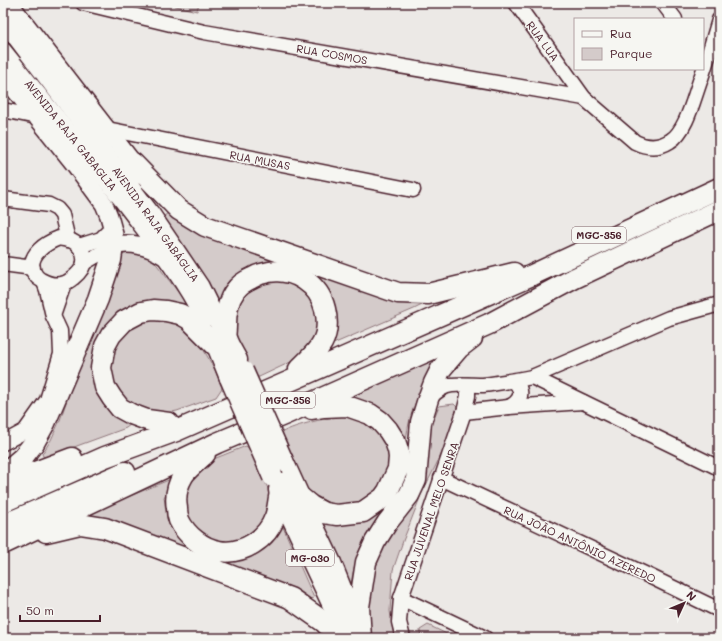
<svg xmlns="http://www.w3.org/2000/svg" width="722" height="641" font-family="Mali,sans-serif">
  <rect width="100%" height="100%" fill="#ece9e6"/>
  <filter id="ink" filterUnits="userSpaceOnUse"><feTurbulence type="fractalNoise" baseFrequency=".025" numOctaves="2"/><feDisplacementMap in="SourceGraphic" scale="8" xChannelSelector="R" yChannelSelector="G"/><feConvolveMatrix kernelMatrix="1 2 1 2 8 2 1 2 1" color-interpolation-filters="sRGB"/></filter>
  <g filter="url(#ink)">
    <g fill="#d4cbca" stroke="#8f757a">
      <polygon points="163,3 199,3 197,11"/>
      <polygon points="169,212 352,287 392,301 422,305 414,309 333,344 331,342 335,321 280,264 219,308 163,217"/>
      <polygon points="133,253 146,256 154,261 189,306 117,316 107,324 101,331 94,350 131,424 126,428 44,458 42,454 51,440 60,420 69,394 112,286 122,259 123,254"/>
      <polygon points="288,279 309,293 317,311 317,330 312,344 297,359 259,377 255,377 238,342 235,328 237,304 244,292 262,281"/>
      <polygon points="152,318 179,323 197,338 215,370 222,388 216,397 177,411 162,414 130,406 117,392 110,372 112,350 129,327"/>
      <path d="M441 357C423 382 409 410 406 441 405 456 408 468 402 483 398 495 387 506 380 516 362 539 355 556 351 585L348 586 316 520 317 515C330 519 343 523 357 521 367 519 376 513 383 506 410 481 411 438 384 413 375 405 364 403 353 398V396L357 393Z"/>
      <polygon points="454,404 457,407 448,441 421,495 403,541 393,570 390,611 394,638 373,638 369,621 367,589 374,560 439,406"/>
      <path d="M340 416H353L372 426 382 437 388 448 389 457V468L387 475 377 490 365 500 357 503 340 505 327 502 308 491 300 479 280 434C289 426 327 418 340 416Z"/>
      <polygon points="246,446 250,449 270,493 268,510 263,522 245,539 232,543 220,542 209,539 202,534 190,521 187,513 186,500 189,483 206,462"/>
      <path d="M171 479 173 483 164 497C165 504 166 512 167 519 172 537 189 544 203 553L283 527 314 598 311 599 300 591 130 528 91 516 89 513Z"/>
      <polygon points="428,625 455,638 421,638 420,630"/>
    </g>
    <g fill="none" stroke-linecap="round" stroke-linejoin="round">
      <defs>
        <g id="minor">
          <polyline points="83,3 204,32 584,98"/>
          <path d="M516 3 584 98 635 142C647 148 659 148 670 141 684 133 692 105 697 90 705 67 712 44 719 20"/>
          <polyline points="663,3 675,19"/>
          <polyline points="3,110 37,117"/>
          <polyline points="107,129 413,190"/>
          <polyline points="3,199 49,205 57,209 62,215 68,240"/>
          <path d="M59 238C62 239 66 239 69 240 74 241 78 245 81 249 88 261 83 270 73 278 70 280 68 282 65 283 57 286 48 284 41 280 37 278 35 275 33 271 28 254 46 243 59 238Z"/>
          <polyline points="79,246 101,239 112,228"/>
          <polyline points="84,263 113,246"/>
          <polyline points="3,264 33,268"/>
          <polyline points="53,316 64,284"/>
          <polyline points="532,377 719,468"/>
          <path d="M428 399C435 393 442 386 452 385 462 384 473 385 483 385 500 383 516 380 532 377L669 318 716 305H719"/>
          <path d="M509 407C512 405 515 404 517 401 523 395 520 386 514 381"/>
          <polyline points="464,412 509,407 583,402"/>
          <polyline points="3,443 25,431 47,400 61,354 60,331 53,316 47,290 44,282"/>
          <polyline points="441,478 649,576 719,610"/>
          <polyline points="401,598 485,638"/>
          <polyline points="403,638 399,622 401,598 464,412 468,396 468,385"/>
        </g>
        <g id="major">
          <polyline points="9,3 133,163 138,175"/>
          <polyline points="3,20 152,215 200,286 226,339"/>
          <path d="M3 51C45 104 89 157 131 211 157 245 185 280 204 319"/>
          <path d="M3 75 76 166 104 204 109 216 114 234 113 246C130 241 149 246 164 256"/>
        </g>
        <g id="highway">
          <polyline points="133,163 179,210 205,226 398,293 428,294 514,273"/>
          <path d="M237 360C234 354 228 345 226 338 225 335 226 330 226 326 226 314 227 301 235 291 239 285 245 281 252 278 257 275 263 273 269 272 294 268 319 284 325 309 332 338 319 350 299 369"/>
          <polyline points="169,423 147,420 131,414 120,408 112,398 105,387 101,368 105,346 111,335 124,321 141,312 153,310 166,311 180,314 189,319 218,348 230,378"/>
          <path d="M205 454C199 460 187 469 183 476 177 486 175 497 177 508 177 512 178 517 179 520 186 535 203 549 219 551 243 555 267 539 275 517 278 509 278 500 280 493"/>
          <polyline points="283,461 299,496 331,563 356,626"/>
          <polyline points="3,474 23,457 34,443 45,423 98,299 111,260 113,246"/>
          <polyline points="3,484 72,458"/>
          <polyline points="279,490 345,631"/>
          <polyline points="299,496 311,506 324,513 337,515 363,512 383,498 388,491 398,469 399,457 398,450 395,441 388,430 380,421 370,414 347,406 324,407 312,409"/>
          <polyline points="3,502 105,457 176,431 532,275 719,188"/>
          <polyline points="3,525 125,472"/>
          <polyline points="46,532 80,524 105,528 290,598 324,622 340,638"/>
          <polyline points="3,544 217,443 286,414 489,324 575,278 719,210"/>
          <polyline points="361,638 359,607 366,562 375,542 387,523 409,495 416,480 421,422 428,399 434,383 441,369 459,348 472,338"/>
        </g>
      </defs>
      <use href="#minor" stroke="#4a1f2b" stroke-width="17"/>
      <use href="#major" stroke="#4a1f2b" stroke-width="20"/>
      <use href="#highway" stroke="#4a1f2b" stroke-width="23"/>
      <use href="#minor" stroke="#f6f6f2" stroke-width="14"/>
      <use href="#major" stroke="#f6f6f2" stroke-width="17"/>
      <use href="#highway" stroke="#f6f6f2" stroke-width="20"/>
      <defs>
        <g id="highway-bridge">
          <polyline points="243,371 283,461"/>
          <polyline points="230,378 273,477"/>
        </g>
      </defs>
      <use href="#highway-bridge" stroke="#4a1f2b" stroke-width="23" stroke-linecap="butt"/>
      <use href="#highway-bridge" stroke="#f6f6f2" stroke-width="20"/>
    </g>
  </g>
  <g text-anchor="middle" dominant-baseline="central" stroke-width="3" stroke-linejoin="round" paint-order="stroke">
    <g fill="#f6f6f2" stroke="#7e6067" stroke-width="1">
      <rect x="572" y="227" width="54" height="16" rx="3"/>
      <rect x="261" y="392" width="54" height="16" rx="3"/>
      <rect x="286" y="550" width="48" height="16" rx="3"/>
    </g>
    <g font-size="10" font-weight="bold" fill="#4a1f2b">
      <text x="599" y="235">MGC-356</text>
      <text x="288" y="400">MGC-356</text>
      <text x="310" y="558">MG-030</text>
    </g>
    <g font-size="11" fill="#4a1f2b" stroke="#f6f6f2">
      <text transform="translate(543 41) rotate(54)">RUA LUA</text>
      <text transform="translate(332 54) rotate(10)">RUA COSMOS</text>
      <text transform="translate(71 135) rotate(51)">AVENIDA RAJA GABAGLIA</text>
      <text transform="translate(260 160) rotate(11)">RUA MUSAS</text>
      <text transform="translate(156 224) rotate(54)">AVENIDA RAJA GABÁGLIA</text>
      <text transform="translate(431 511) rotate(-71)">RUA JUVENAL MELO SENRA</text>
      <text transform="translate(580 544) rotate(25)">RUA JOÃO ANTÔNIO AZEREDO</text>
    </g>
  </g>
  <rect width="722" height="641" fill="none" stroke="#f6f6f2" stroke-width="16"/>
  <rect x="8" y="8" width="706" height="625" fill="none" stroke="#4a1f2b" stroke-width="1.5" filter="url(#ink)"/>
  <rect x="574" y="18" width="130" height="52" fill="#f6f6f2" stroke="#b1a0a2"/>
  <rect x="582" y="31" width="20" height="6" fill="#f6f6f2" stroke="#b1a0a2"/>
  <text x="610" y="38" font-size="12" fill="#4a1f2b">Rua</text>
  <rect x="582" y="48" width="20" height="12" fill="#d4cbca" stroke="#b1a0a2"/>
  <text x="610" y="58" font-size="12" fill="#4a1f2b">Parque</text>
  <g transform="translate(684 603) rotate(46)" stroke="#f6f6f2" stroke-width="3" paint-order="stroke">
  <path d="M0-3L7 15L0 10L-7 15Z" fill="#4a1f2b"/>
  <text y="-6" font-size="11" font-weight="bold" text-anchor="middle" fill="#4a1f2b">N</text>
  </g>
  <path d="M20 615v6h80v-6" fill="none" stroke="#4a1f2b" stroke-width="2"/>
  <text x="26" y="615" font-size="12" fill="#4a1f2b" stroke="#f6f6f2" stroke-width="3" paint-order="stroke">50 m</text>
</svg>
